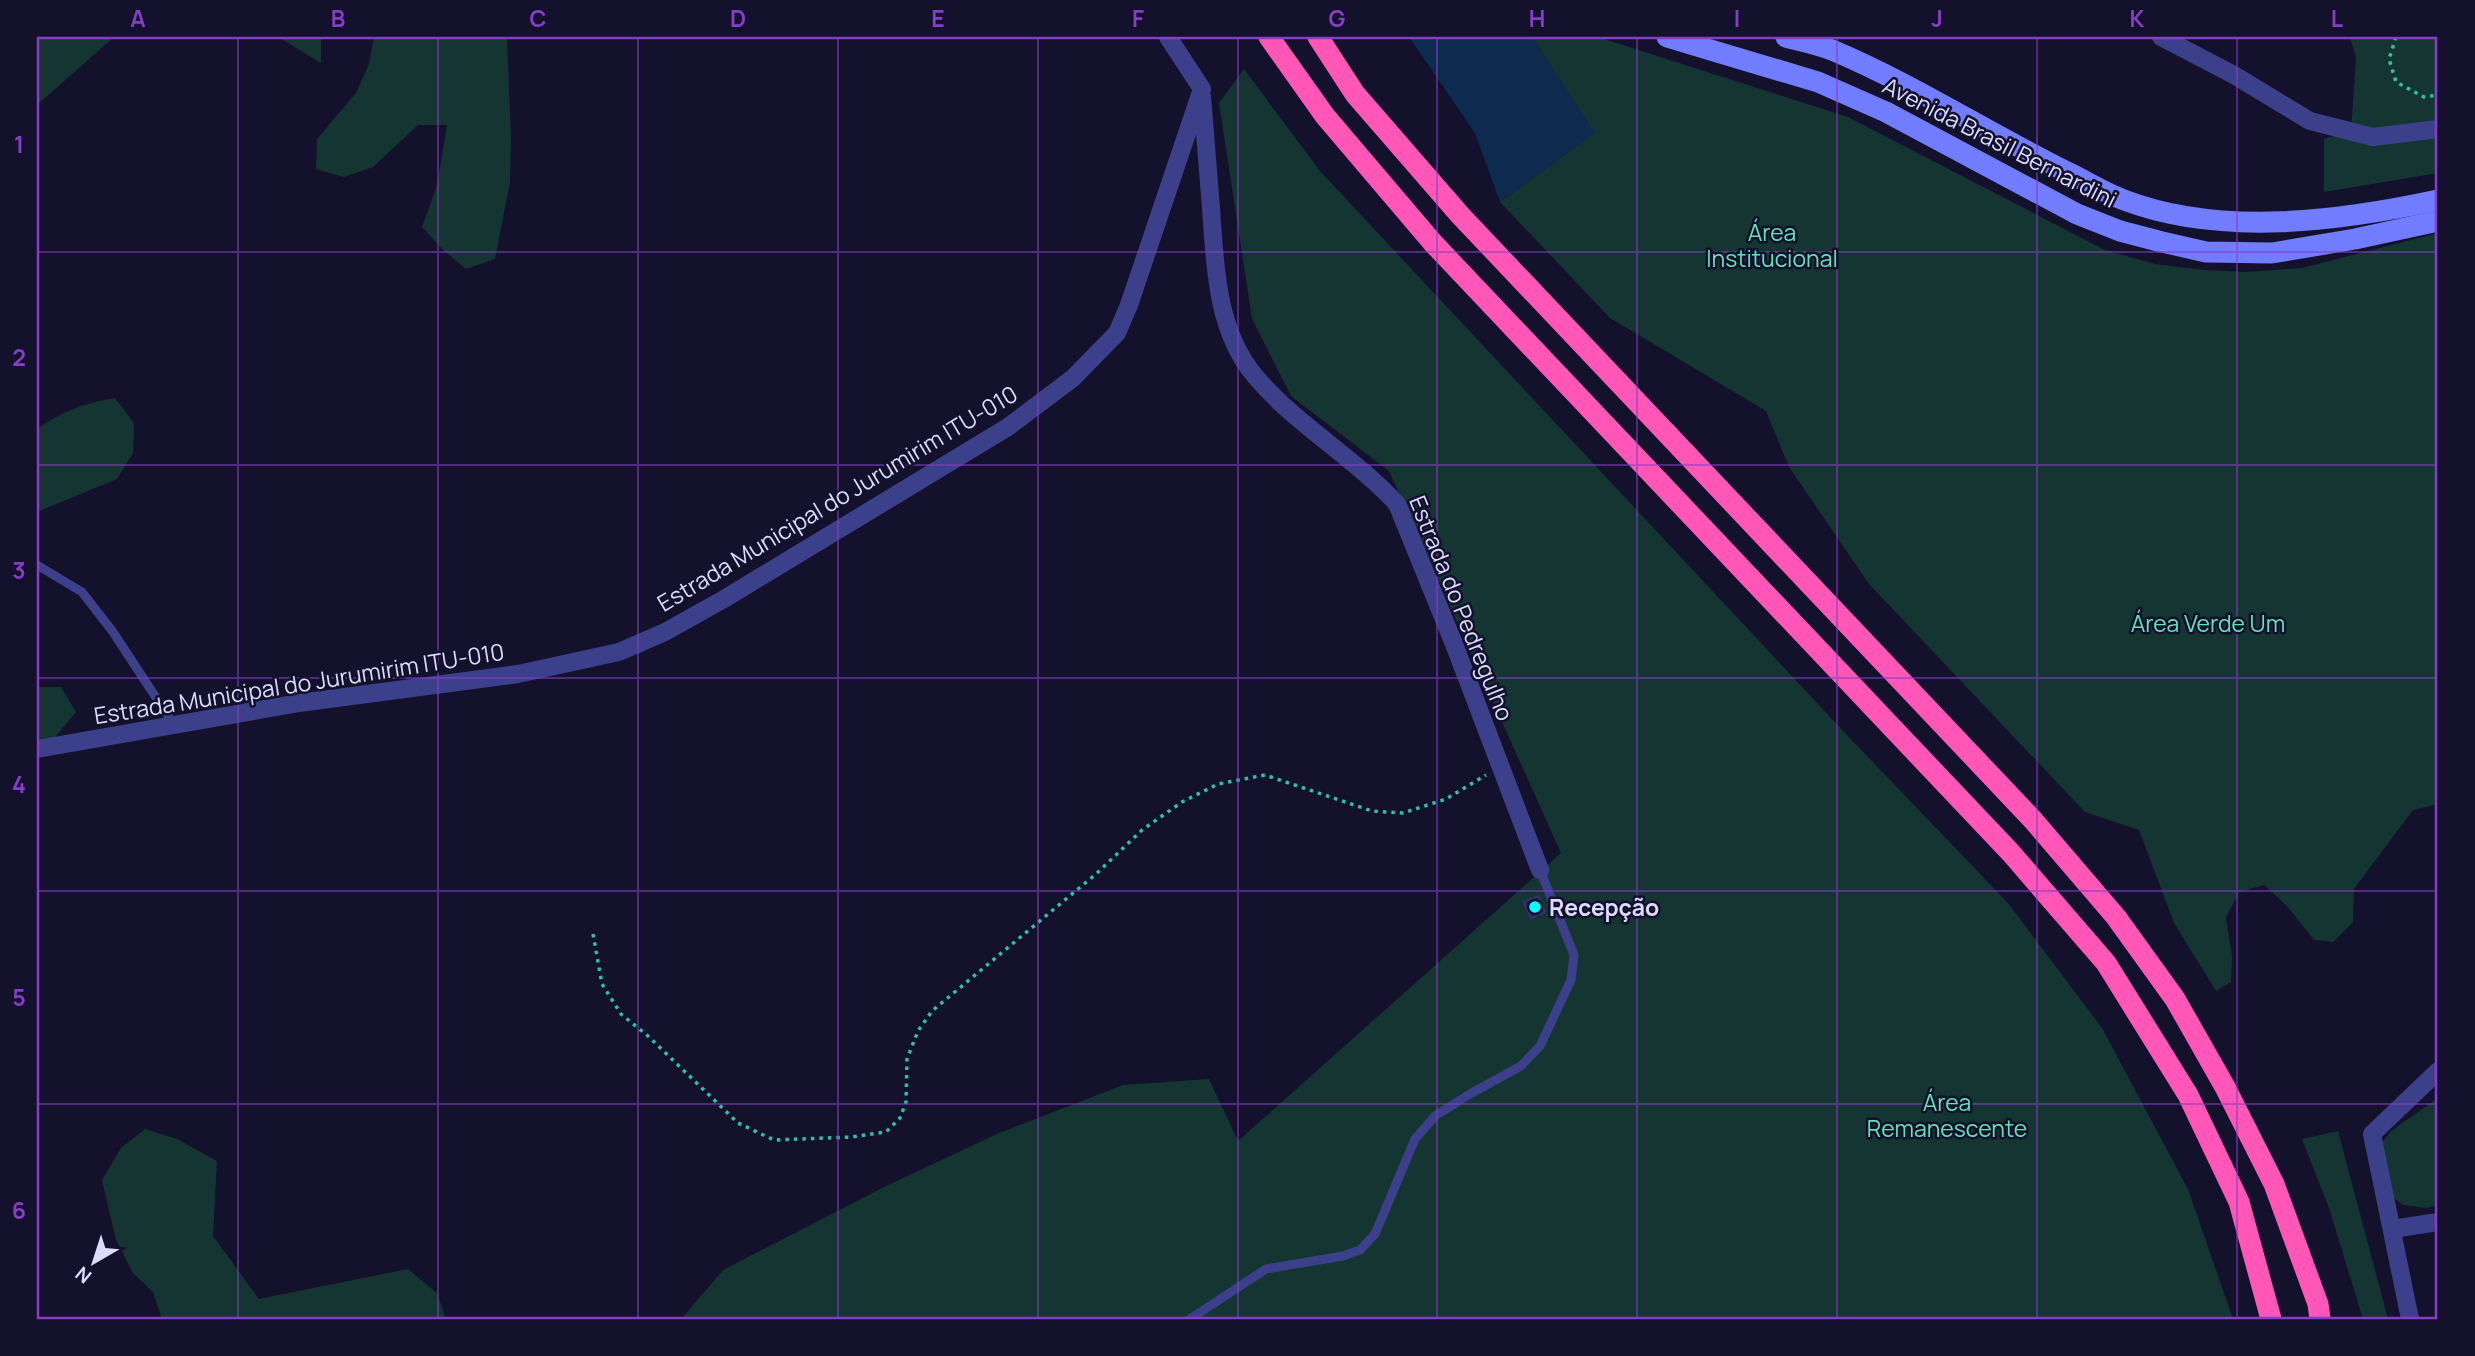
<svg xmlns="http://www.w3.org/2000/svg" width="2475" height="1356" font-family="Manrope,sans-serif">
  <rect width="100%" height="100%" fill="#13112b"/>
  <g fill="#143531">
    <polygon points="37,37 114,37 37,105"/>
    <polygon points="278,37 321,37 321,63"/>
    <polygon points="374,37 507,37 511,138 510,182 495,259 466,269 443,250 422,227 437,185 447,125 418,125 373,167 344,177 316,169 317,139 356,93 369,64"/>
    <polygon points="1532,37 1598,37 1848,117 2105,250 2155,264 2205,270 2246,272 2302,268 2438,233 2438,804 2413,810 2354,889 2353,922 2333,942 2314,940 2287,906 2264,885 2239,892 2226,918 2232,956 2231,982 2216,991 2174,923 2139,830 2085,812 1869,584 1789,467 1766,411 1610,318 1500,202 1594,133"/>
    <polygon points="2350,37 2438,37 2438,173 2324,192 2324,139 2351,131 2356,58"/>
    <polygon points="1244,69 1320,171 1846,734 2008,903 2102,1028 2188,1189 2233,1319 681,1319 723,1270 886,1186 999,1133 1123,1085 1209,1079 1238,1141 1561,853 1389,471 1291,396 1252,319 1219,103"/>
    <path d="M115 398 134 423 133 453 117 479 37 512V429C62 411 85 403 115 398Z"/>
    <polygon points="37,687 61,687 76,712 37,759"/>
    <polygon points="2438,1098 2438,1205 2426,1208 2403,1205 2394,1198 2383,1154 2383,1141 2391,1131"/>
    <polygon points="145,1129 177,1139 217,1161 213,1236 259,1299 408,1269 437,1293 446,1319 162,1319 153,1292 133,1273 116,1240 102,1180 121,1148"/>
    <polygon points="2338,1131 2388,1319 2363,1319 2329,1208 2302,1139"/>
  </g>
  <polygon fill="#0c2b4f" points="1409,37 1532,37 1595,133 1500,202 1475,133"/>
  <polygon fill="#221d4c" stroke="#362f79" stroke-width="2" points="1538,896 1545,912 1531,918 1524,902"/>
  <g fill="none" stroke-linecap="round" stroke-linejoin="round">
    <g stroke="#30bfa8" stroke-width="3.5" stroke-dasharray="3.5 5" stroke-linecap="butt">
      <polyline points="2396,37 2389,59 2396,82 2424,97 2438,95"/>
      <polyline points="593,934 602,984 621,1014 648,1036 738,1123 774,1140 852,1137 886,1132 900,1118 906,1102 907,1059 918,1031 932,1011 1096,874 1142,830 1182,802 1218,784 1265,775 1372,811 1403,813 1446,799 1486,775"/>
    </g>
    <g stroke="#3c408a" stroke-width="9">
      <polyline points="37,565 82,592 113,632 174,725"/>
      <polyline points="1190,1319 1266,1269 1343,1256 1360,1250 1375,1234 1415,1139 1435,1116 1470,1094 1521,1066 1540,1046 1571,980 1574,955 1540,870"/>
    </g>
    <g stroke="#3c408a" stroke-width="18">
      <polyline points="2161,37 2234,75 2310,121 2373,137 2438,129"/>
      <path d="M1202 96C1205 134 1208 171 1211 208 1215 264 1216 330 1255 376 1296 425 1354 457 1397 504L1454 644 1540 870"/>
      <polyline points="37,749 299,703 518,674 619,652 665,632 724,599 1008,427 1073,378 1117,333 1129,305 1202,89 1168,37"/>
      <polyline points="2392,1229 2438,1222"/>
      <polyline points="2410,1319 2372,1134 2438,1071"/>
    </g>
    <g stroke="#727cff" stroke-width="21">
      <polyline points="1667,37 1818,82 1886,112 2077,214 2120,231 2162,242 2206,252 2272,253 2355,239 2438,221"/>
      <path d="M1786 37C1801 41 1817 44 1832 50 1913 84 1988 133 2067 172 2086 181 2105 193 2124 200 2221 237 2340 221 2438 200"/>
    </g>
    <g stroke="#ff56b7" stroke-width="21">
      <polyline points="1269,37 1325,116 1433,243 2011,853 2106,963 2188,1095 2239,1202 2271,1319"/>
      <polyline points="1318,37 1355,94 1460,215 2033,820 2116,917 2175,999 2225,1087 2274,1184 2318,1304 2320,1319"/>
    </g>
  </g>
  <path fill="none" stroke="#853ec5" stroke-width="2" stroke-opacity="0.55" d="M238 37V1319M438 37V1319M638 37V1319M838 37V1319M1038 37V1319M1238 37V1319M1437 37V1319M1637 37V1319M1837 37V1319M2037 37V1319M2237 37V1319M37 252H2438M37 465H2438M37 678H2438M37 891H2438M37 1104H2438"/>
  <circle fill="#07feff" stroke="#13112b" stroke-width="2.5" cx="1535" cy="907" r="7"/>
  <g text-anchor="middle" dominant-baseline="central" stroke-width="5" stroke-linejoin="round" paint-order="stroke">
    <g font-size="23" fill="#dcdbff" stroke="#13112b">
      <text transform="translate(2000 142) rotate(27)">Avenida Brasil Bernardini</text>
      <text transform="translate(837 498) rotate(-31)">Estrada Municipal do Jurumirim ITU-010</text>
      <text transform="translate(1462 608) rotate(68)">Estrada do Pedregulho</text>
      <text transform="translate(299 683) rotate(-9)">Estrada Municipal do Jurumirim ITU-010</text>
    </g>
    <g font-size="23" fill="#64e2b7" stroke="#13112b">
      <text x="1772" y="232">Área<tspan x="1772" dy="26">Institucional</tspan></text>
      <text x="2208" y="623">Área Verde Um</text>
      <text x="1947" y="1102">Área<tspan x="1947" dy="26">Remanescente</tspan></text>
    </g>
    <g font-size="23" font-weight="bold" fill="#dcdbff" stroke="#13112b" text-anchor="start">
      <text x="1549" y="907">Recepção</text>
    </g>
  </g>
  <rect width="2475" height="1356" fill="none" stroke="#13112b" stroke-width="77"/>
  <g transform="translate(94 1262) rotate(219)" stroke="#13112b" stroke-width="5" paint-order="stroke">
  <path d="M0-5L12 26L0 18L-12 26Z" fill="#dcdbff"/>
  <text y="-10" font-size="19" font-weight="bold" text-anchor="middle" fill="#dcdbff">N</text>
  </g>
  <rect x="38" y="38" width="2398" height="1280" fill="none" stroke="#853ec5" stroke-width="2.5"/>
  <g font-size="23" text-anchor="middle" font-weight="bold" fill="#853ec5">
    <text x="138" y="27">A</text>
    <text x="338" y="27">B</text>
    <text x="538" y="27">C</text>
    <text x="738" y="27">D</text>
    <text x="938" y="27">E</text>
    <text x="1138" y="27">F</text>
    <text x="1337" y="27">G</text>
    <text x="1537" y="27">H</text>
    <text x="1737" y="27">I</text>
    <text x="1937" y="27">J</text>
    <text x="2137" y="27">K</text>
    <text x="2337" y="27">L</text>
    <text x="19" y="153">1</text>
    <text x="19" y="366">2</text>
    <text x="19" y="579">3</text>
    <text x="19" y="793">4</text>
    <text x="19" y="1006">5</text>
    <text x="19" y="1219">6</text>
  </g>
</svg>
